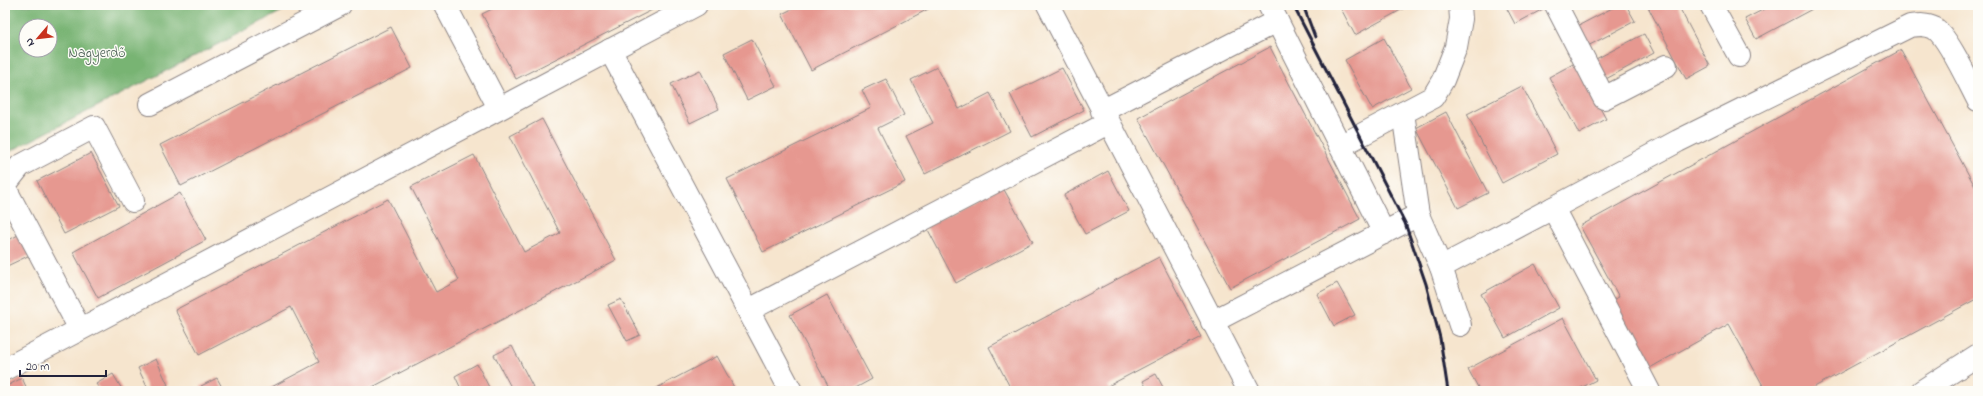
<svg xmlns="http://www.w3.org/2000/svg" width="1983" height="396" font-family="'Indie Flower',sans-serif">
  <rect width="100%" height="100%" fill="#fdfcf7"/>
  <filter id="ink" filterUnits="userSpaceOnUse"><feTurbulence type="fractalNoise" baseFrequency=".025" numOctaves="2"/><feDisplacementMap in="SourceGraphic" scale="8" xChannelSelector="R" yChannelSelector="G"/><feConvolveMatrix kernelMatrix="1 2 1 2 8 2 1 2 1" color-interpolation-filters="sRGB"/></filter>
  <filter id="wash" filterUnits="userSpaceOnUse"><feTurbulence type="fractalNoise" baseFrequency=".012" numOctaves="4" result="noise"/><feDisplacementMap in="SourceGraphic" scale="16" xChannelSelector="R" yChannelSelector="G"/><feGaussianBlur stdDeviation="0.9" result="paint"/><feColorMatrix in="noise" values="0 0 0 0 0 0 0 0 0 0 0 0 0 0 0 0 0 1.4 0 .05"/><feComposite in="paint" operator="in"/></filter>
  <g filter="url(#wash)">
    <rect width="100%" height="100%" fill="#f6e5ce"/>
    <path fill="#78b473" stroke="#4d6b57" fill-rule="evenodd" d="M5 5H294L5 154ZM26 26H50V50H26Z"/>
    <g id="blocks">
      <g fill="#e69890">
        <polygon points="500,5 649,5 652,10 516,79 482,14"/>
        <polygon points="800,5 936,5 811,70 782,14"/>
        <polygon points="1339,5 1410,5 1355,35"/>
        <polygon points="1505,5 1541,5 1543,9 1515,24"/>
        <polygon points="1618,5 1626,5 1635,21 1584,48 1574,28"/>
        <polygon points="1647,5 1678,5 1710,66 1686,79"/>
        <polygon points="1772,5 1812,5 1814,8 1756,39 1745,19"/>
        <polygon points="391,27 412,68 181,186 160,145"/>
        <polygon points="1644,34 1654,53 1604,80 1594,60"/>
        <polygon points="1384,38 1411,88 1372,109 1345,60"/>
        <polygon points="752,39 776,86 747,100 724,53"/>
        <polygon points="1270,47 1360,219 1230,288 1138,118"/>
        <polygon points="1901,50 1978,192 1978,298 1807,391 1766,391 1729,324 1646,370 1609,302 1619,297 1580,226"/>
        <polygon points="1575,63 1606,119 1579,134 1549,77"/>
        <polygon points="937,67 959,109 990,93 1010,131 925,174 906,136 933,123 911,80"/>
        <polygon points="1062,68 1084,110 1032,137 1010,94"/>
        <polygon points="700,70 719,109 690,123 671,84"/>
        <polygon points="886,79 904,115 878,128 905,182 763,252 727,179 871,108 862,90"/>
        <polygon points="1522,86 1557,154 1502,183 1467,114"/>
        <polygon points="1446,112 1488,193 1458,208 1416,128"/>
        <polygon points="542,119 616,260 365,391 264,391 319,362 291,307 199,355 175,310 388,199 436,292 459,280 411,187 474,155 524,252 560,233 510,136"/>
        <polygon points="91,153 119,206 64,234 37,181"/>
        <polygon points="1108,171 1129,211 1085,234 1064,195"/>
        <polygon points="1002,186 1033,242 956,283 926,226"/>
        <polygon points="180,193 206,240 98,298 73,252"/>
        <polygon points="20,234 30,255 5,267 5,242"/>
        <polygon points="1159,257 1201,337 1108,386 1111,391 1012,391 989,347"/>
        <polygon points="1535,264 1559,308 1505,338 1481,294"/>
        <polygon points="1337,283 1355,315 1334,326 1317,294"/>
        <polygon points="827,295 872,379 850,391 831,391 790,315"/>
        <polygon points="621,299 640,335 627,341 608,305"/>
        <polygon points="1563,318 1596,380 1575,391 1480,391 1468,369"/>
        <polygon points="512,346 533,387 525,391 513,391 494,355"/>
        <polygon points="717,356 736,391 651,391"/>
        <polygon points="156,359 168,385 154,391 149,391 138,368"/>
        <polygon points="477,364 491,391 462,391 455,376"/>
        <polygon points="113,374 123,391 101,391 96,384"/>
        <polygon points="1156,374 1165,391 1148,391 1143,381"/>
        <polygon points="22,378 28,391 5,391 5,387"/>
        <polygon points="217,378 224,391 203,391 201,386"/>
      </g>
    </g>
  </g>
  <g filter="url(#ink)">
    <use href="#blocks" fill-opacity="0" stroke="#8c8484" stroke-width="1"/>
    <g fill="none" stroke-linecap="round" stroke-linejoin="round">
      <defs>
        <g id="minor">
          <polyline points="445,5 499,108"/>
          <polyline points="1048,5 1249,391"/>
          <polyline points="1269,5 1384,233"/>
          <polyline points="1556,5 1604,98 1666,66"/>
          <polyline points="1711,5 1739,56"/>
          <polyline points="610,50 791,391"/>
          <polyline points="150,104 340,5"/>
          <polyline points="1102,111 1277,21"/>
          <polyline points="1403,113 1418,215"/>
          <polyline points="1340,146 1433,97 1443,80 1456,47 1461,19 1460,5"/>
          <polyline points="5,185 20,166 94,127 133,201"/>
          <polyline points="5,188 80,329"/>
          <path d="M1553 208 1678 141 1910 26C1919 25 1926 24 1934 28 1947 35 1970 85 1978 100"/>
          <polyline points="1441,267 1460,325"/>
          <polyline points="749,310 1108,123"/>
          <polyline points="1212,322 1418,215 1441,267 1553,208 1649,391"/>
          <polyline points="5,369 696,5"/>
          <polyline points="1922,391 1978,355"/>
        </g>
      </defs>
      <use href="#minor" stroke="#8c8484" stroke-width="24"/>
      <use href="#minor" stroke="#fff" stroke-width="22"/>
      <g stroke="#22223b" stroke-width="3">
        <polyline points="1293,5 1405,223 1426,284 1440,338 1448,391"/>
        <polyline points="1303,5 1315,37"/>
      </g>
    </g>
  </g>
  <g text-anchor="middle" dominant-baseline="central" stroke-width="3" stroke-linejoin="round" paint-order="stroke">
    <g font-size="14" fill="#4b6055" stroke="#fdfcf7">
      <text x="97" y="53">Nagyerdő</text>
    </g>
  </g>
  <rect width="1983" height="396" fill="none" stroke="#fdfcf7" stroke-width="20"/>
  <g transform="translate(38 38) rotate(242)"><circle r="19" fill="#fdfcf7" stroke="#a5a5ac"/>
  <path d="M0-3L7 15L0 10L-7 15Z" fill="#c8321e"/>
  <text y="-6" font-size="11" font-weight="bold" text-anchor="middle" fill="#22223b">N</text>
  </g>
  <path d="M20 370v6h86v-6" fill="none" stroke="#22223b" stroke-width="2"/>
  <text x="26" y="370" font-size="12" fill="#22223b" stroke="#fdfcf7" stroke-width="3" paint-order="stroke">20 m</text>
</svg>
